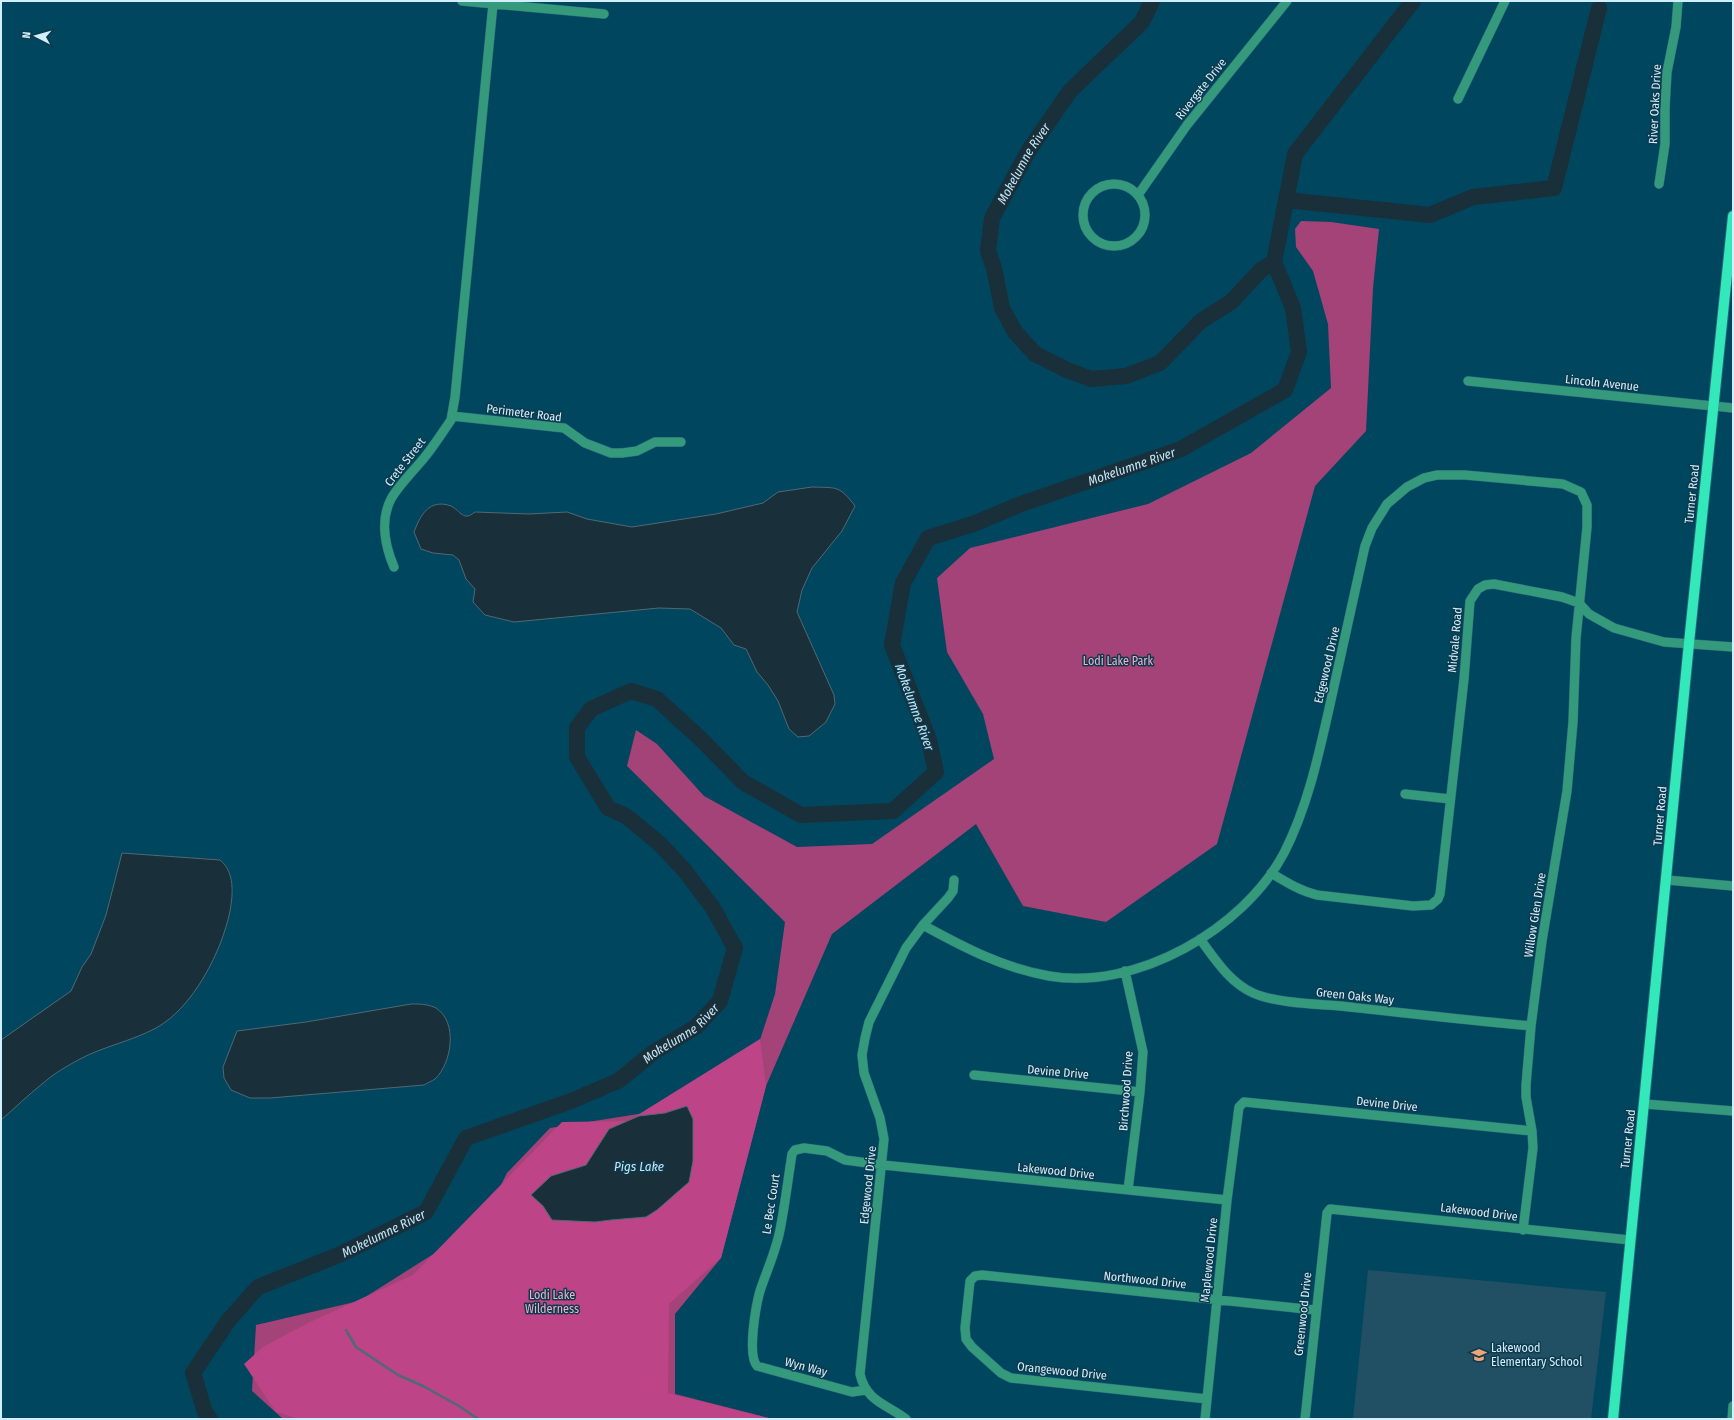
<svg xmlns="http://www.w3.org/2000/svg" width="1734" height="1420" viewBox="0 0 1734 1420" font-family="'Fira Sans Condensed',sans-serif">
<rect width="100%" height="100%" fill="#00465f"/>
<path fill="#215065" d="M1368,1270L1606,1292L1591,1419H1353Z"/>
<path fill="#a44377" d="M1301,221L1331,222L1379,229L1373,288L1366,431L1315,486L1217,844L1106,922L1023,906L976,824L832,934L766,1086L721,1258L675,1314V1394L773,1419H283L252,1391L256,1325L359,1301L481,1224L507,1173L550,1128L695,1105L755,1055L775,994L785,922L627,766L636,730L657,744L704,796L797,847L872,844L994,759L983,714L947,652L937,578L970,548L1148,504L1251,453L1331,388L1328,324L1313,271L1296,247L1295,229Z"/>
<path fill="#bd4587" d="M760,1039L766,1086L721,1258L669,1304L668,1393L772,1419H300L276,1412L244,1364L263,1347L310,1322L413,1275L562,1122L628,1121Z"/>
<path fill="#192f3a" stroke="#506975" d="M812,487C837,488 839,485 855,506L842,531L812,568L802,590L797,612L834,695L835,704L826,722L809,736L798,737L789,729L778,701L768,685L757,672L746,649L734,645L721,628L690,609L659,608L514,622L485,615L473,602L475,589L466,579L459,560L453,555L433,553L421,549L414,532C420,516 429,498 451,506C461,511 463,522 475,512L529,514L567,512L587,519L632,527L716,514L763,503L778,492Z
M122,853L220,860C235,872 233,894 230,911C222,951 193,1008 156,1028C132,1041 102,1047 80,1059C67,1066 53,1074 42,1084C28,1095 15,1108 1,1120V1040L71,991L82,967L91,954L106,915Z
M411,1004C420,1004 428,1004 436,1008C458,1022 452,1063 435,1079C432,1081 427,1083 424,1085L270,1098H250L231,1090L224,1078L223,1067L237,1031L306,1022Z
M687,1106L693,1119V1161L689,1182L657,1210L646,1217L611,1220L595,1222L552,1220L543,1206L531,1195L551,1176L586,1165L609,1129L639,1116L665,1113Z"/>
<g fill="none" stroke-linecap="round" stroke-linejoin="round">
<path stroke="#506975" stroke-width="2.5" d="M346,1330L356,1347L398,1375L423,1386L459,1406L478,1419"/>
<g stroke="#192f3a" stroke-width="16">
<path d="M1286,200L1430,215L1473,197L1554,188L1599,8"/>
<path d="M1274,262L1295,154L1413,1"/>
<path id="s1" d="M210,1419L205,1412L193,1373L228,1321L258,1287L339,1255L426,1212L466,1138L571,1101L618,1081L654,1052L696,1027L720,1001L735,948L713,908L685,871L660,844L626,816L608,808L577,757V728L591,709L631,691L657,699L702,740L743,782L801,815L893,811L936,772L929,740L892,645L903,583L928,538L973,524L1021,504L1181,449L1285,390L1299,352L1293,308L1274,262L1261,270L1231,302L1201,321L1160,363L1126,376L1091,379L1067,370L1035,354L1015,332L1002,308L994,268L988,251L992,218L1029,150L1070,91L1142,22L1152,1"/>
</g>
<g stroke="#26647c" stroke-width="10">
<path id="minor" d="M462,1L604,14
M1458,99L1505,1
M1083 215a31 31 0 1 1 62 0a31 31 0 1 1-62 0Z
M1659,184L1665,144V108L1667,72L1676,27L1678,1
M1138,195L1187,125L1287,1
M1468,381L1733,408
M452,416L564,428L585,443L611,453H622L637,451L655,442H681
M394,567C385,546 380,520 391,499C398,486 415,469 424,458C434,446 442,433 451,420L455,397L493,4
M1405,794L1450,799
M1271,873C1286,882 1300,891 1317,895L1413,906L1431,905L1438,899L1440,894L1464,679L1470,601L1478,589L1485,585L1494,584L1562,597L1579,603L1589,614L1614,628L1664,642L1733,647
M1667,880L1733,886
M923,925C963,947 1003,968 1049,976C1136,991 1244,929 1284,853C1307,808 1318,758 1329,709C1341,655 1353,601 1365,546L1372,528L1387,504L1407,487L1424,478L1437,475H1465L1563,484L1581,492L1587,505V527L1576,638L1573,722L1567,791L1542,941L1531,1026L1526,1085V1097L1532,1131L1533,1148L1523,1230
M1200,939C1215,959 1229,982 1253,993C1275,1003 1316,1004 1340,1006C1404,1013 1467,1020 1531,1026
M1125,971L1143,1052L1140,1092L1128,1190
M974,1075L1140,1092
M1645,1104L1733,1111
M866,1390L852,1392L757,1366C747,1355 756,1305 760,1291C767,1270 776,1251 780,1230C785,1205 788,1179 792,1154L795,1150L804,1148L827,1151L845,1160L883,1165L1227,1200
M1207,1399L1011,1378L1001,1373L972,1347L966,1339L965,1328L970,1281L975,1276L982,1275L1315,1310
M906,1419C886,1404 866,1401 860,1374L884,1139L880,1118L864,1073L862,1055L865,1038L869,1022L906,948L923,925L948,898L953,891L954,880
M1205,1419L1227,1200L1239,1107L1244,1102L1532,1131
M1305,1419L1327,1213L1330,1209L1630,1240
M1732,1419L1733,1406"/>
</g>
<g stroke="#26647c" stroke-width="12">
<path id="major" d="M1613,1419L1689,643L1733,216"/>
</g>
<use href="#minor" stroke="#35997b" stroke-width="9"/>
<use href="#major" stroke="#33e9b9" stroke-width="10"/>
</g>
<defs>
<g id="school-bare" transform="scale(1.2)"><path d="M0-5L7-2L0 1L-7-2ZM-4 1L0 2.5L4 1V4Q0 6-4 4Z" fill="#efa378" stroke="#0e3a4c" stroke-width="2.5" paint-order="stroke"/></g>
</defs>
<g fill-rule="evenodd">
<use href="#school-bare" x="1479" y="1355"/>
</g>
<g text-anchor="middle" stroke-width="3" stroke-linejoin="round" paint-order="stroke">
<g font-size="12" fill="#d1effe" stroke="#0e3a4c">
<text transform="translate(1201 89) rotate(-52)" y="4">Rivergate Drive</text>
<text transform="translate(1655 104) rotate(-87)" y="4">River Oaks Drive</text>
<text transform="translate(1602 383) rotate(6)" y="4">Lincoln Avenue</text>
<text transform="translate(524 413) rotate(7)" y="4">Perimeter Road</text>
<text transform="translate(405 462) rotate(-52)" y="4">Crete Street</text>
<text transform="translate(1692 494) rotate(-84)" y="4">Turner Road</text>
<text transform="translate(1455 640) rotate(-85)" y="4">Midvale Road</text>
<text transform="translate(1327 665) rotate(-77)" y="4">Edgewood Drive</text>
<text transform="translate(1660 816) rotate(-85)" y="4">Turner Road</text>
<text transform="translate(1535 915) rotate(-81)" y="4">Willow Glen Drive</text>
<text transform="translate(1355 996) rotate(6)" y="4">Green Oaks Way</text>
<text transform="translate(1058 1072) rotate(5)" y="4">Devine Drive</text>
<text transform="translate(1126 1091) rotate(-86)" y="4">Birchwood Drive</text>
<text transform="translate(1387 1104) rotate(6)" y="4">Devine Drive</text>
<text transform="translate(1628 1139) rotate(-84)" y="4">Turner Road</text>
<text transform="translate(1056 1171) rotate(6)" y="4">Lakewood Drive</text>
<text transform="translate(868 1185) rotate(-84)" y="4">Edgewood Drive</text>
<text transform="translate(771 1204) rotate(-81)" y="4">Le Bec Court</text>
<text transform="translate(1479 1212) rotate(7)" y="4">Lakewood Drive</text>
<text transform="translate(1209 1260) rotate(-84)" y="4">Maplewood Drive</text>
<text transform="translate(1145 1280) rotate(6)" y="4">Northwood Drive</text>
<text transform="translate(1303 1314) rotate(-84)" y="4">Greenwood Drive</text>
<text transform="translate(806 1367) rotate(15)" y="4">Wyn Way</text>
<text transform="translate(1062 1371) rotate(6)" y="4">Orangewood Drive</text>
</g>
<g font-size="12" fill="#eeb0cd" stroke="#0e3a4c">
<text x="1118" y="665">Lodi Lake Park</text>
<text x="552" y="1299">Lodi Lake<tspan x="552" dy="14">Wilderness</tspan></text>
</g>
<g font-size="12" fill="#d1effe" stroke="#0e3a4c" text-anchor="start">
<text x="1491" y="1352">Lakewood<tspan x="1491" dy="14">Elementary School</tspan></text>
</g>
<g font-size="13" font-style="italic" fill="#c5e5f5" stroke="#0e3a4c">
<text dy="5" stroke="none"><textPath href="#s1" startOffset="2756">Mokelumne River</textPath></text>
<text dy="5" stroke="none"><textPath href="#s1" startOffset="1951">Mokelumne River</textPath></text>
<text transform="translate(915 707) rotate(70)" y="5">Mokelumne River</text>
<text dy="5" stroke="none"><textPath href="#s1" startOffset="667">Mokelumne River</textPath></text>
<text x="639" y="1171">Pigs Lake</text>
<text dy="5" stroke="none"><textPath href="#s1" startOffset="294">Mokelumne River</textPath></text>
</g>
</g>
<rect width="1734" height="1420" fill="none" stroke="#d1effe" stroke-width="4"/>
<g transform="translate(36 36) rotate(276)" stroke="#0e3a4c" stroke-width="3" paint-order="stroke">
<path d="M0-3L7 15L0 10L-7 15Z" fill="#d1effe"/>
<text y="-6" font-size="11" font-weight="bold" text-anchor="middle" fill="#d1effe">N</text>
</g>
</svg>
